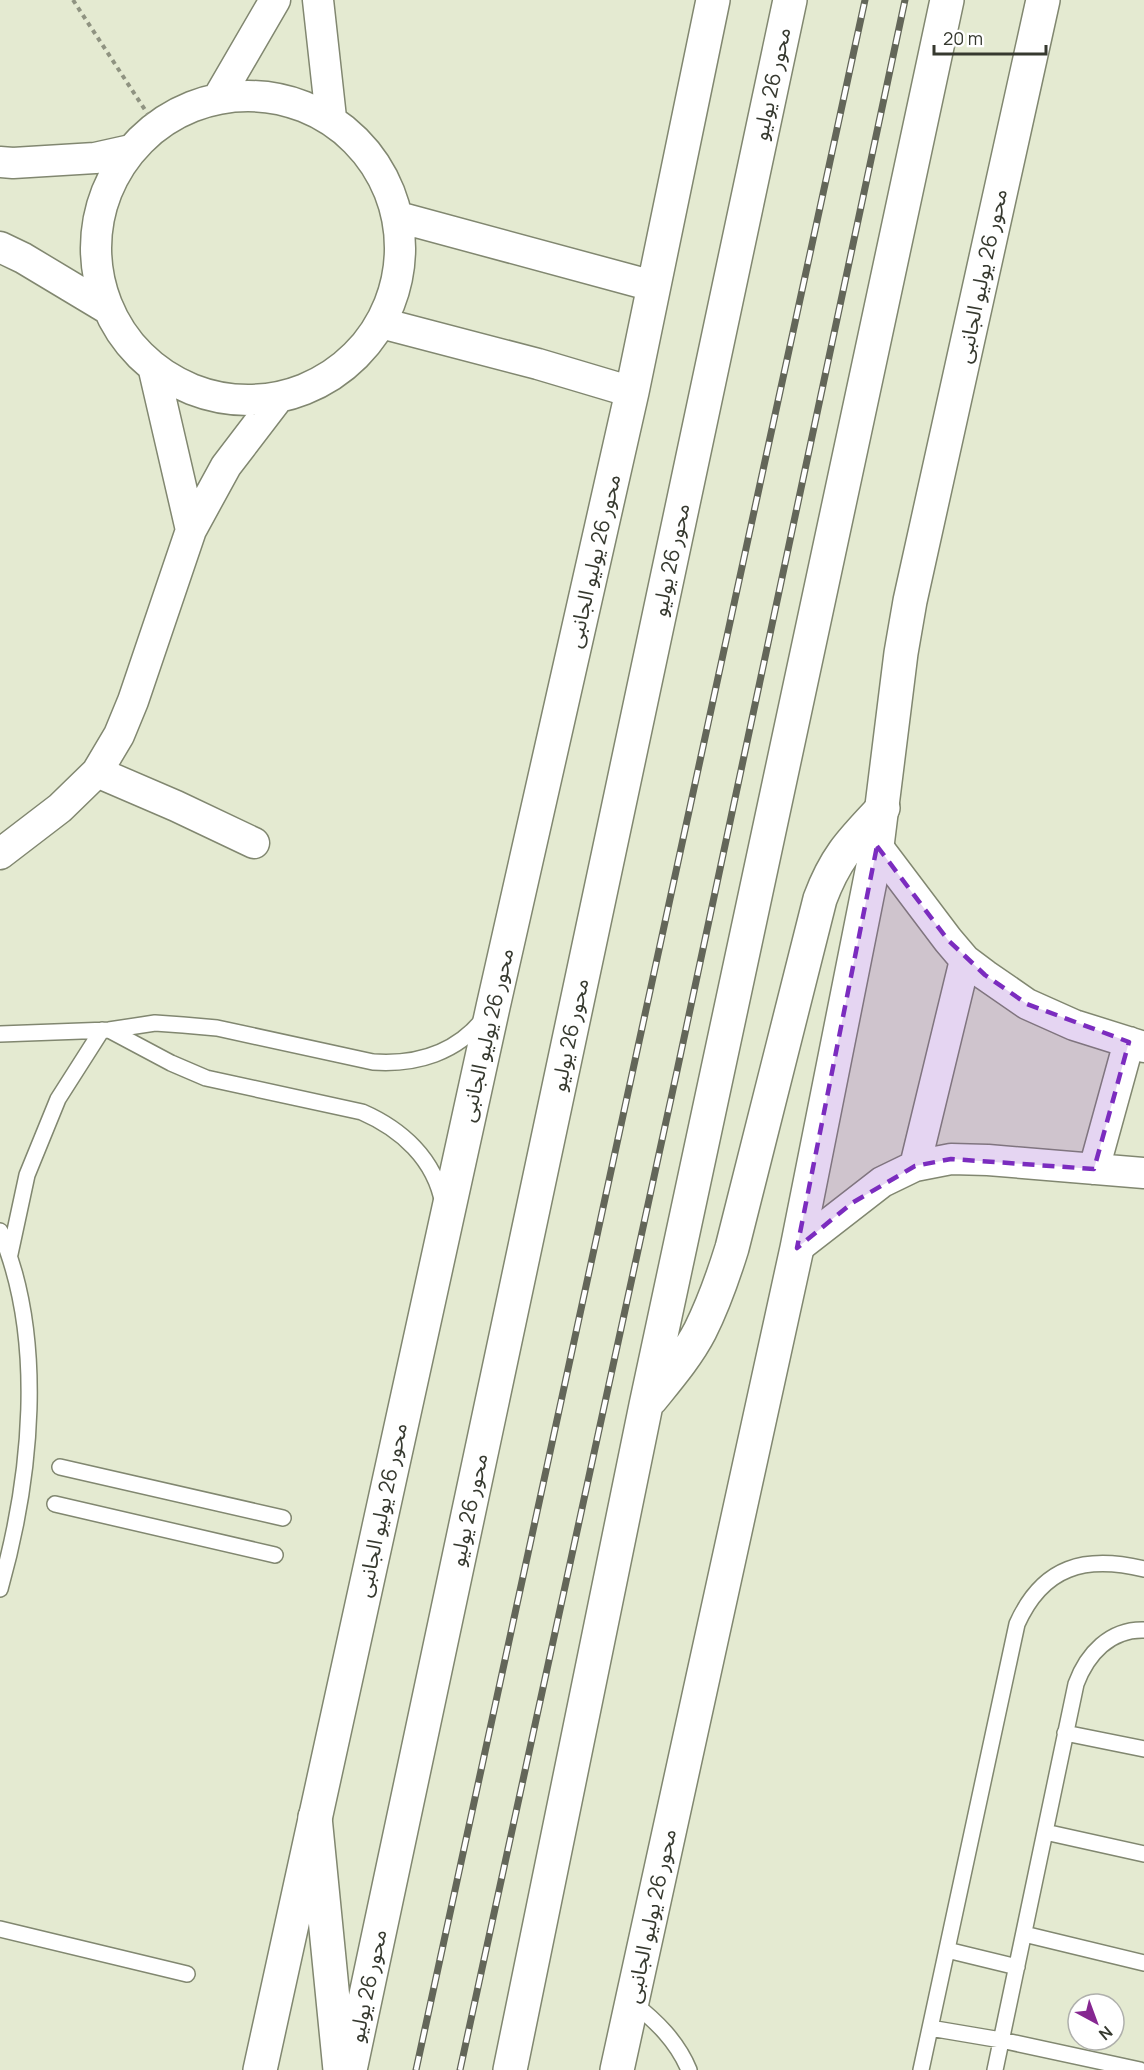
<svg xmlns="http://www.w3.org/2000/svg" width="1144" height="2070" viewBox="0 0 1144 2070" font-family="Manrope,'Noto Sans Arabic',sans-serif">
<rect width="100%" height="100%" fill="#e4ead1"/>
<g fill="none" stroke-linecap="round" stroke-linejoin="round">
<g stroke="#818770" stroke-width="18">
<path id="service" d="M109,1030L171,1063L206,1078L362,1112C401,1129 435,1159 443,1204
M0,1034L109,1030L155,1023L183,1025L217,1028L373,1062C416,1065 457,1053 485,1017
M0,1231C46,1340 31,1479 0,1589
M10,1254L27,1175L58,1099L102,1030
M60,1467L283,1518
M55,1504L275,1555
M1065,1733L1144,1749
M1045,1832L1144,1854
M0,1929L187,1974
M1024,1934L1144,1963
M947,1950L1017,1967
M632,2002C656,2021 677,2041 689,2070
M930,2028L1001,2040L1140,2070
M921,2070L1017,1624C1043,1566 1085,1555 1144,1569
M995,2070L1076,1684C1087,1654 1110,1629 1144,1630"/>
</g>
<g stroke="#818770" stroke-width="33">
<path id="minor" d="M318,0L331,118
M96 248a152 152 0 1 1 304 0a152 152 0 1 1-304 0Z
M218,98L275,0
M0,162L13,163L95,158L131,150
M398,217L653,286
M0,247L23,258L108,309
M381,323L538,364L632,392
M154,370L191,530
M97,772L176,806L254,843
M877,846L948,940L965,960L985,975L1027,1004L1074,1025L1144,1047
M0,854L60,808L97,772L119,735L133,701L191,530L226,466L278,398
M915,1166L965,960
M1094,1169L1129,1042
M797,1248L882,1182L915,1166L951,1159L988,1160L1144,1173"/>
</g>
<g stroke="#818770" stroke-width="36">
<path id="secondary" d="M260,2070L493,1007L632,392L713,0
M617,2070L797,1248L877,846L901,653L910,601L1043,0"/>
</g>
<g stroke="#818770" stroke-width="36">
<path id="trunk" d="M651,1399C668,1378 687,1356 700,1331C713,1305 723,1277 732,1248L820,899C836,856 852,841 883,808
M315,1817L340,2070
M350,2070L790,0
M510,2070L646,1405L947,0"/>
</g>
<path stroke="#8f9381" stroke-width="4" stroke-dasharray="4.5 4.5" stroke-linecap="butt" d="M73,0L153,122"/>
<use href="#service" stroke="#fff" stroke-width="15"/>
<use href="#minor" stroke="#fff" stroke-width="30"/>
<use href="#secondary" stroke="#fff" stroke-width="33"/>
<use href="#trunk" stroke="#fff" stroke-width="33"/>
<g stroke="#636659" stroke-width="7">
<path id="rail" d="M416,2070L865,0
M460,2070L677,1071L905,0"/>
</g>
<use href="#rail" stroke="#fff" stroke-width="4.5" stroke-dasharray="14" stroke-linecap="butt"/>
</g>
<path fill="#7b2cbf" fill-opacity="0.2" stroke="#7b2cbf" stroke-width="4.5" stroke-dasharray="12 8" stroke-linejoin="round" d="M877,846L948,940L985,975L1027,1004L1129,1042L1094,1169L951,1159L915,1166L852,1203L797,1248Z"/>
<g text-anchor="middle" stroke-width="4.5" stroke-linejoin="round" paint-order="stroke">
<g font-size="21" fill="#36392f" stroke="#fff">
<text transform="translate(772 84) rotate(-78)" y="7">محور 26 يوليو</text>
<text transform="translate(982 276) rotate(-78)" y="7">محور 26 يوليو الجانبى</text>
<text transform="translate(671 560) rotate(-78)" y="7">محور 26 يوليو</text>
<text transform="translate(594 561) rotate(-77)" y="7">محور 26 يوليو الجانبى</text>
<text transform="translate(487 1035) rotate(-77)" y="7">محور 26 يوليو الجانبى</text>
<text transform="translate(570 1035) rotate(-78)" y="7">محور 26 يوليو</text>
<text transform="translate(382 1510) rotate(-78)" y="7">محور 26 يوليو الجانبى</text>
<text transform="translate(469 1510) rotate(-78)" y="7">محور 26 يوليو</text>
<text transform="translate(651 1916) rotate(-78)" y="7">محور 26 يوليو الجانبى</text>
<text transform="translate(368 1986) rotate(-78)" y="7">محور 26 يوليو</text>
</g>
</g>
<g transform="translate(1096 2022) rotate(139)"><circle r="28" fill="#ffffff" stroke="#afb0ac" stroke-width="1.5"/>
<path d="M0-4.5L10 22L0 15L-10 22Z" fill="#862791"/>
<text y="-9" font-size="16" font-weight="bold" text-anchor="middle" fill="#36392f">N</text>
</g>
<path d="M934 45v9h112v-9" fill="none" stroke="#36392f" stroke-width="3"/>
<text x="943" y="45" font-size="18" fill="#36392f" stroke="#ffffff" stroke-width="4.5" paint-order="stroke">20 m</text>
</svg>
